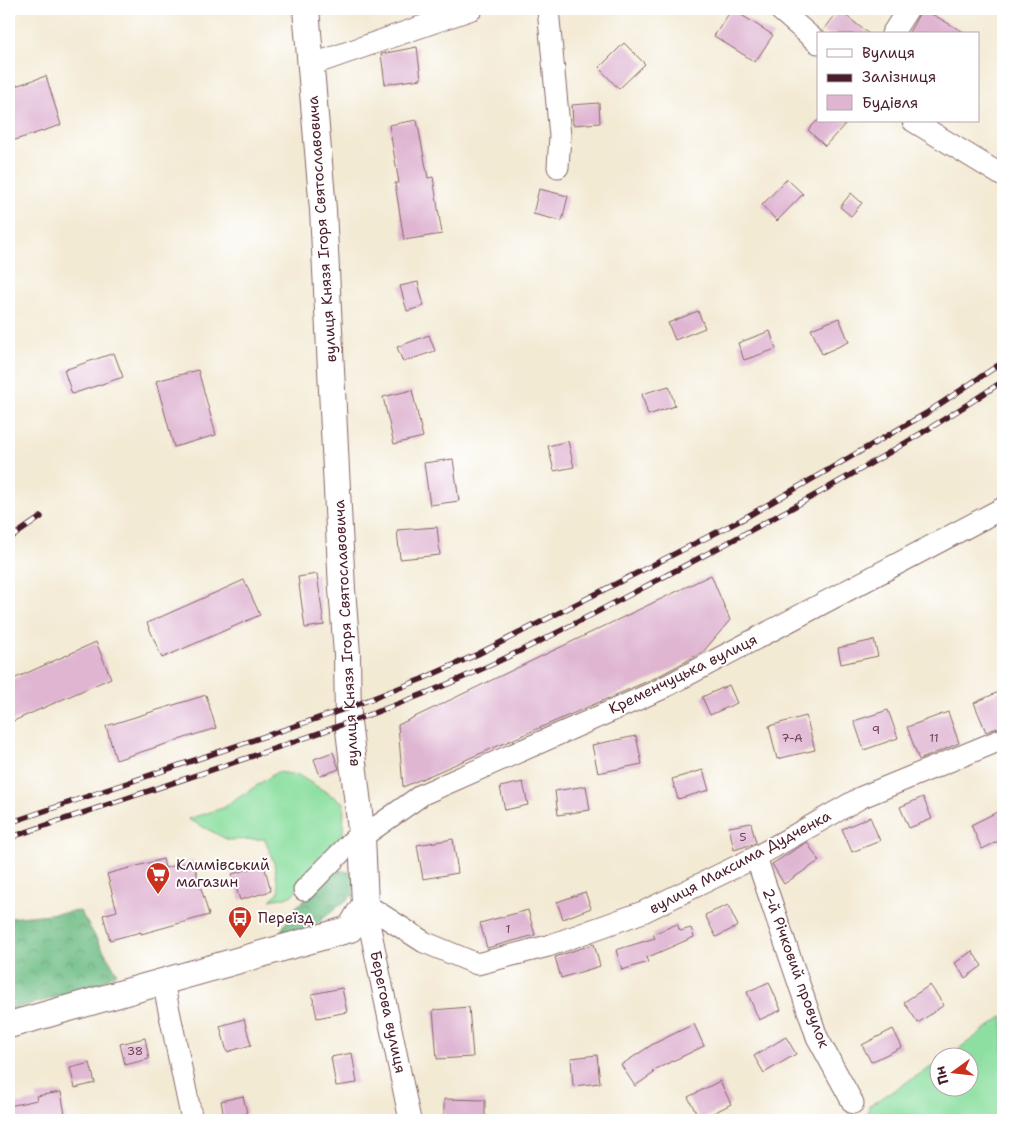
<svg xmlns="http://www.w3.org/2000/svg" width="1012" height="1129" viewBox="0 0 1012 1129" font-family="'Shantell Sans',sans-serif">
<defs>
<pattern id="forest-crowns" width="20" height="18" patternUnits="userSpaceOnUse" patternTransform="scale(1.25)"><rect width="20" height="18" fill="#71be86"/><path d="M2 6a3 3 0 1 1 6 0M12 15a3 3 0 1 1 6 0" fill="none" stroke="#5f9a6e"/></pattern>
</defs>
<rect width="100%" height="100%" fill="#fff"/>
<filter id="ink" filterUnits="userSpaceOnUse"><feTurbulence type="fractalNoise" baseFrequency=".02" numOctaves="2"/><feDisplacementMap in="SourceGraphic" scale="10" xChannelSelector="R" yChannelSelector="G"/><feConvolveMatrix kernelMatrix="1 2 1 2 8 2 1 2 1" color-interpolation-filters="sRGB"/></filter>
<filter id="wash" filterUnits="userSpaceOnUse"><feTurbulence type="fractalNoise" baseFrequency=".0096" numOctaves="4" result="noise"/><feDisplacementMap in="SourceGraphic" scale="20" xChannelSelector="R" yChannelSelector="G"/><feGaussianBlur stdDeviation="1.12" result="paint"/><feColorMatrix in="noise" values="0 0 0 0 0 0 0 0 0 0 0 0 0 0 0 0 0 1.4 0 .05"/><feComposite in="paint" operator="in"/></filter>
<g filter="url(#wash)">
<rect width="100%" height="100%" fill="#f3ead4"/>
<path fill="#8cdfa0" stroke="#6b7f66" d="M277,772L298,775L344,803L343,837L291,896L270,900L279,892L274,863L265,839L228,840L188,819L223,808Z
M1003,1016V1120H867L869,1106L939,1062L940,1086H970V1056H949Z"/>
<path fill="url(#forest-crowns)" stroke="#5e6e58" d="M339,870L357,874L353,895L315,925L275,941L295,908Z
M80,911L117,973L92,988L9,1010V918Z"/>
<g id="blocks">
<path fill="#dfb5d2" d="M732,9L773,35L755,62L714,36Z
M922,9H923L967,34H908Z
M839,10L869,34H826L823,31Z
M624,43L645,64L619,89L599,68Z
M417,47L421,79L385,84L381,54Z
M46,76L61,125L9,142V88Z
M599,103L600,123L573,125L572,105Z
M417,120L428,178L433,177L442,234L404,240L395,183H399L389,125Z
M817,121H848L825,146L808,130Z
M787,179L803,194L777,221L762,205Z
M539,189L568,196L562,221L533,214Z
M851,193L862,203L851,216L840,207Z
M418,282L424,306L407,311L400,286Z
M698,311L705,328L675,340L668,323Z
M839,318L849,342L822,354L811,329Z
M770,331L776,349L744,360L738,343Z
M429,335L435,351L403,362L397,347Z
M114,353L123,377L72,394L64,370Z
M198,370L216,435L174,447L156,381Z
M669,386L675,406L648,415L642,394Z
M412,390L423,437L394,444L383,397Z
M568,441L574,467L554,471L548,446Z
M453,459L459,501L430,505L424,463Z
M437,527L440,555L400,559L397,530Z
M317,574L324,625L305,628L298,577Z
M711,575L730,620L703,652L655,678L403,787L398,725Z
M244,580L260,615L162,658L147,623Z
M874,640L878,656L841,664L838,648Z
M96,642L111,678L9,723V681Z
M729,685L737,703L710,715L702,697Z
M1003,690V726L986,732L974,703Z
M206,695L216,728L116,760L106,726Z
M888,710L898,738L864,750L854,721Z
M948,712L959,743L919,760L907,727Z
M806,716L815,750L777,759L769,726Z
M636,736L642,764L598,773L592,745Z
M333,752L339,769L320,776L314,759Z
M703,770L709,790L678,799L672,779Z
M523,782L528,805L505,810L500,787Z
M586,786L590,810L558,815L555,791Z
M923,797L932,819L909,828L900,807Z
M1003,809V839L982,849L971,825Z
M870,817L880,841L852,852L842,829Z
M751,823L756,843L734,850L729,827Z
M453,839L458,873L423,879L417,845Z
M807,842L819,861L784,884L772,864Z
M163,859L165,868L193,861L209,915L141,934V932L110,940L103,915L117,911L107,874Z
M264,865L271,891L240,900L232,874Z
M585,892L591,908L563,919L557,902Z
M728,905L738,926L716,937L705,915Z
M528,910L535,935L487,948L480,923Z
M677,924L680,931L691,928L694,937L646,958L648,962L622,970L616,950L655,938L653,934Z
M594,944L600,966L561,978L555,957Z
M972,951L982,966L965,978L955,963Z
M769,982L781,1010L759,1020L747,992Z
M930,985L944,1005L918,1023L904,1002Z
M342,988L347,1012L317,1018L312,994Z
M469,1007L473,1057L437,1059L433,1010Z
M244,1019L251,1045L227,1052L220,1026Z
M694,1024L704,1046L652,1071L654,1073L635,1086L621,1065L653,1044Z
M893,1029L902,1047L871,1062L862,1045Z
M786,1037L796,1054L764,1073L754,1056Z
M145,1038L149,1059L125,1065L120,1044Z
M352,1053L357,1083L336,1086L331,1057Z
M597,1055L600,1083L573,1086L571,1058Z
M90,1063L95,1083L75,1088L70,1068Z
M720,1081L731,1104L700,1120L688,1097Z
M61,1092L66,1120H9V1106L37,1100L36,1096Z
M243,1096L247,1113L224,1118L221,1101Z
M444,1099L485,1100V1120H444Z"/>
</g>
</g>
<g filter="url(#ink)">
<use href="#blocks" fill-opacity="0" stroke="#856666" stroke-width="1"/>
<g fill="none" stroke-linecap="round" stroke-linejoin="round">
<g stroke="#856666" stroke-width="23">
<path id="minor" d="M548,9L560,136L558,167
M779,9L818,43
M892,34L908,9
M311,65L472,9
M913,121L1003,176
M362,837L423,794L659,690L1003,508
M756,857L817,1037L853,1103
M304,890L362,831
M365,904L424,942L477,964L548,946L643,912L756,857L862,797L1003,739
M365,904L410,1120
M163,982L192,1120"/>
</g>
<g stroke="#856666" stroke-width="28">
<path id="tertiary" d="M9,1025L350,929L365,904L362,837L348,722L347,654L342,589L323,210L306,9"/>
</g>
<use href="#minor" stroke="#fff" stroke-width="21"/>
<use href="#tertiary" stroke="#fff" stroke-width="26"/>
<g stroke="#4a1f2b" stroke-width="5.5">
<path id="rail" d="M9,539L41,517
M9,823L348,708L422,679L478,654L741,520L925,414L1003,362
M9,838C148,790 289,747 426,693C516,657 602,609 688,564C795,507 902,449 1003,381"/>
</g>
<use href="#rail" stroke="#fff" stroke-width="4" stroke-dasharray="11" stroke-linecap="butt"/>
</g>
</g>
<defs>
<g id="supermarket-pin" transform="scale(1.25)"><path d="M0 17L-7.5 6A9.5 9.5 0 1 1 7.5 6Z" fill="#c8321e" stroke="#fff"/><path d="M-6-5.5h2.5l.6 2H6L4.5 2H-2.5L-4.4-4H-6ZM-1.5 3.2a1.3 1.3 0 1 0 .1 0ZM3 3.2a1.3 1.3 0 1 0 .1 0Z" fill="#fff"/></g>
<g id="bus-pin" transform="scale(1.25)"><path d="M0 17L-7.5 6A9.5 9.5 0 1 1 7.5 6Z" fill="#c8321e" stroke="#fff"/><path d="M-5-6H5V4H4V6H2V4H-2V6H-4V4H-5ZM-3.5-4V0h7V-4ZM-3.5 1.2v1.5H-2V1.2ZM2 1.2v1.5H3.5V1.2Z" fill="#fff"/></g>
</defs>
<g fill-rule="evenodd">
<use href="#supermarket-pin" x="158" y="874"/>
<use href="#bus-pin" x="240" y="918"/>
</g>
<g text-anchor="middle" stroke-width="4" stroke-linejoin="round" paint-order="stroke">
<g font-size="12" fill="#6f4455">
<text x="876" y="734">9</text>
<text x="792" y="742">7-А</text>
<text x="934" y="742">11</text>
<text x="743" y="841">5</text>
<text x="508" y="933">1</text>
<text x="135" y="1055">38</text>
</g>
<g font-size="15" fill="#4a1f2b" stroke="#fff">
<text transform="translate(322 229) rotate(-94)" y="5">вулиця Князя Ігоря Святославовича</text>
<text transform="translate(346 633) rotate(-93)" y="5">вулиця Князя Ігоря Святославовича</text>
<text transform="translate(683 674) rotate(-26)" y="5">Кременчуцька вулиця</text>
<text transform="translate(740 862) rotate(-28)" y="5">вулиця Максима Дудченка</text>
<text transform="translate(796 968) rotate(70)" y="5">2-й Річковий провулок</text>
<text transform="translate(388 1012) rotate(78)" y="5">Берегова вулиця</text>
</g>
<g font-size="15" fill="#4a1f2b" stroke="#fff" text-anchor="start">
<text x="176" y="870">Климівський<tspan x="176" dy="17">магазин</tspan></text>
<text x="258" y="923">Переїзд</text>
</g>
</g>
<rect width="1012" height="1129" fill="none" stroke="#fff" stroke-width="30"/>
<rect x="817" y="32" width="162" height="90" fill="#ffffff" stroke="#b7a5aa"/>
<rect x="827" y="49" width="25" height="8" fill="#ffffff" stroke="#b7a5aa"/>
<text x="862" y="58" font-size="15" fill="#4a1f2b">Вулиця</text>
<rect x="827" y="74" width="25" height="8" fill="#4a1f2b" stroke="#b7a5aa"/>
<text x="862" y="82" font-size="15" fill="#4a1f2b">Залізниця</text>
<rect x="827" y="95" width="25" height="15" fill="#dfb5d2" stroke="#b7a5aa"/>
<text x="862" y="108" font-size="15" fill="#4a1f2b">Будівля</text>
<g transform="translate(954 1072) rotate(255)"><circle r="24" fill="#ffffff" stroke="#b7a5aa"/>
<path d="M0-4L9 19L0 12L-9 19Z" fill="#c8321e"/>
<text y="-8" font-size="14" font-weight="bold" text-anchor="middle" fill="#4a1f2b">Пн</text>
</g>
</svg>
